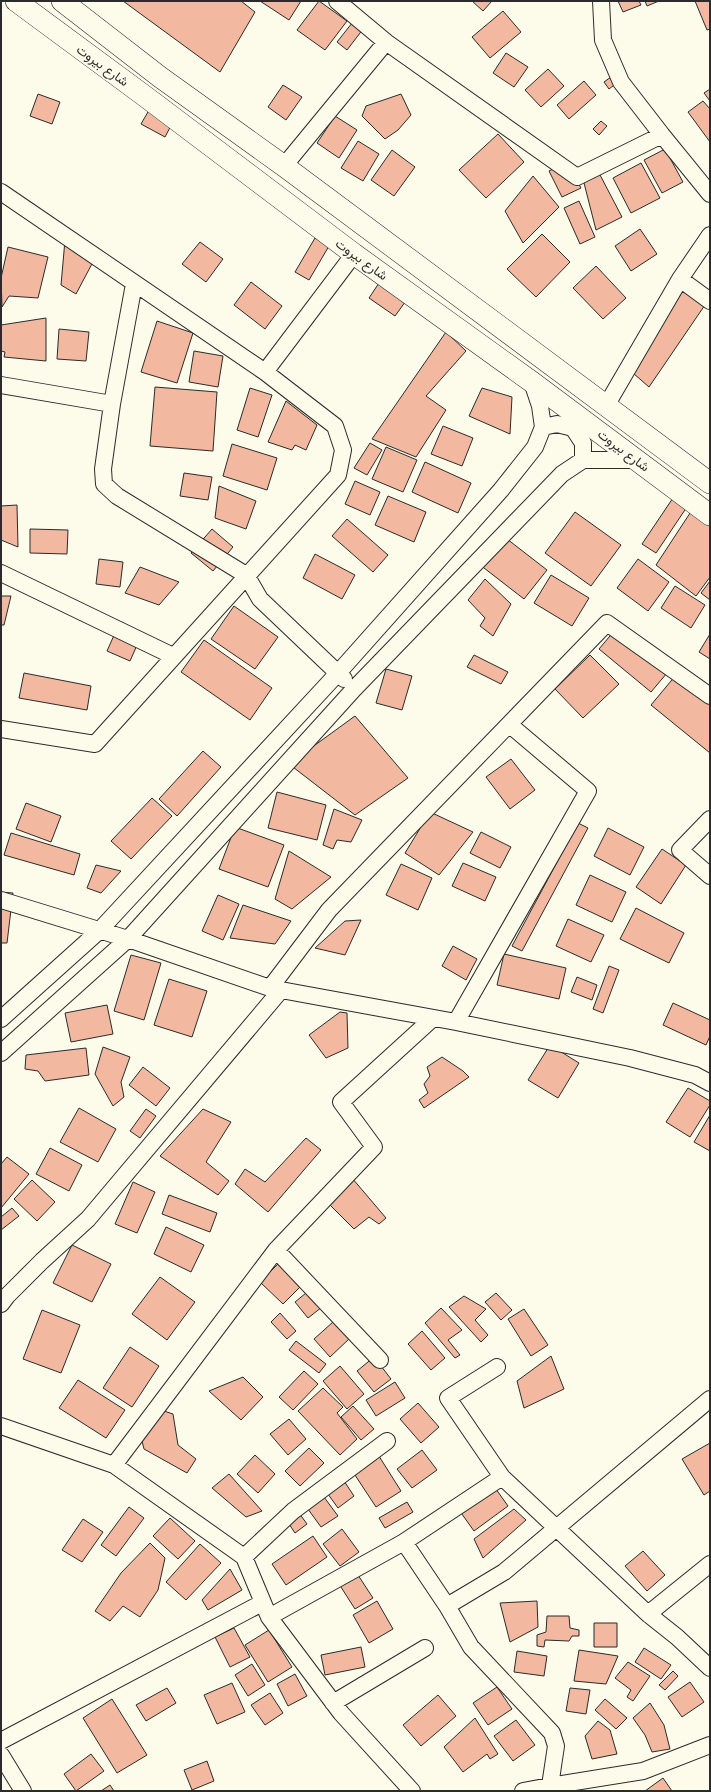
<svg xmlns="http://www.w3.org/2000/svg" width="711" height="1792" viewBox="0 0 711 1792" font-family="Helvetica,Vazirmatn,sans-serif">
<rect width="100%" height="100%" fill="#fdfbea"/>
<path fill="#f2b8a0" stroke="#2b2b2b" d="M123,1H241L255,12L220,72Z
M260,1H301L289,20Z
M319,1L347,21L325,50L297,30Z
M472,1H492L483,11Z
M618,1H639L641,5L623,12Z
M645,1H659L647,6Z
M695,1H710V29L707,30Z
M503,11L521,32L490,58L472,37Z
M360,13L370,20L347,50L337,42Z
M506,53L528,67L514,87L493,73Z
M548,69L564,86L541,107L525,90Z
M618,72L623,78L609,89L604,82Z
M584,81L596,95L569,119L557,105Z
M283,85L302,97L286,120L268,107Z
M710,89V101L704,93Z
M38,94L60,102L52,124L30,116Z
M401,94L411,115L398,130L385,139L362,116L366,106Z
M703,101L710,109V142L688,112Z
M152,105L175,118L165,137L141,124Z
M335,116L357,130L339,158L317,143Z
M601,121L607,126L599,135L593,129Z
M498,134L524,162L486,198L459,170Z
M358,141L379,154L363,181L341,168Z
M665,149L683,182L662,193L644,160Z
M392,150L415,167L394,196L371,180Z
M567,162L581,188L562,197L549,171Z
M641,163L660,198L631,213L613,178Z
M599,173L622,217L596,230L583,179Z
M533,176L559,207L523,243L505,211Z
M579,201L595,237L580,244L564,208Z
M640,229L657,254L631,271L615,246Z
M542,234L570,262L536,297L507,269Z
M315,238L329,246L309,280L295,272Z
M65,240L94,260L76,294L61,285Z
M200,242L223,259L206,282L182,264Z
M8,247L48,257L38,298L9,296L2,307L1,278Z
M596,266L626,298L603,319L573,288Z
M381,280L408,298L395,316L369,298Z
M251,282L282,306L265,329L234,305Z
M688,282L709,299L649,387L633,373Z
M46,318V361L4,357L5,352L1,351V325Z
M157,321L193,333L177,383L141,372Z
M59,329L89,332L86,361L57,359Z
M446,332L466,351L426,396L446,410L416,457L372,439Z
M194,351L223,356L218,387L189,382Z
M155,387L217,392L213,451L150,446Z
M250,388L272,395L258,437L237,430Z
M482,388L512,397L510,434L469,416Z
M286,401L317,425L306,450L295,445L292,450L268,442Z
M443,426L473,438L462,466L431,454Z
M370,443L382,450L367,475L354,468Z
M232,444L277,458L267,490L223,476Z
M386,447L417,460L403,492L372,479Z
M425,462L471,483L458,513L412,492Z
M184,473L212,477L208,500L180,496Z
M355,481L380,492L370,515L345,504Z
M219,486L256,501L246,529L215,518Z
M679,489L693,498L656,553L642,544Z
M388,496L426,512L414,542L375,525Z
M17,505L18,547L1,540V506Z
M694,507L710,519V577L696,596L656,565Z
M575,512L621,545L591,586L545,553Z
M347,519L388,555L373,572L332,536Z
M30,529L68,530L67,554L30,553Z
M212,529L233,547L213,571L191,553Z
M498,532L547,570L524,599L475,561Z
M315,554L355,575L342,599L303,578Z
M99,559L123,562L120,587L96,584Z
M638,559L669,582L648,611L617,588Z
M140,567L179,582L159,605L125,593Z
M551,575L589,598L572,626L534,603Z
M485,579L511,604L493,636L480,626L485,618L468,600Z
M710,581V600L701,593Z
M675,586L705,605L691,628L661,608Z
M1,596H11L4,625H1Z
M234,606L278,637L255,669L211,639Z
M119,624L142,634L130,661L107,651Z
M615,630L667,673L651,692L599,649Z
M710,634V659L699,652Z
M204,640L272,688L250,720L181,672Z
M474,655L508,672L501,684L467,667Z
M590,655L619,684L583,718L555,689Z
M386,669L412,676L402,710L376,703Z
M681,669L710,693V753L651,705Z
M24,673L91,686L87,710L19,698Z
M355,716L408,778L355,815L289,764Z
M203,751L221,767L177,816L159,799Z
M511,759L535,790L510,809L486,777Z
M277,792L326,805L317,840L268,828Z
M152,798L172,816L131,859L111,841Z
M26,803L61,816L51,842L16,829Z
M334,809L362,820L351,842L337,840L333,849L323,845Z
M430,812L473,832L439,875L405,853Z
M578,823L588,828L522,951L512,946Z
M235,827L284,845L268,887L219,869Z
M608,828L644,847L630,875L594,856Z
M481,832L511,847L500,868L470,853Z
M11,833L80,854L74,875L4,855Z
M662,849L686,865L661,904L636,887Z
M289,851L331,877L292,909L275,899Z
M463,863L496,877L485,901L452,886Z
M401,864L432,878L418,910L386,895Z
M96,865L121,871L101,893L87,888Z
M590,875L626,892L612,922L576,905Z
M1,892L13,893L7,943H1Z
M218,895L239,904L223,940L202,931Z
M243,905L291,921L275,944L230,938Z
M636,908L684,933L669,963L620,939Z
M568,919L604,935L591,962L556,946Z
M361,920L345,955L315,948L345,921Z
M453,946L477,959L466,980L442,966Z
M504,954L566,968L559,999L497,985Z
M131,955L161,963L144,1020L114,1011Z
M609,966L619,970L603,1013L593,1009Z
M577,977L597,985L592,1000L571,992Z
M169,979L207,991L192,1037L154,1025Z
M673,1003L710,1020V1036L706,1045L663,1025Z
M107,1005L113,1034L71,1042L65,1013Z
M340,1012L347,1013L348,1048L326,1058L309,1035Z
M550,1045L579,1063L558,1098L528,1080Z
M103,1047L130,1057L121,1082L124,1097L113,1106L95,1074Z
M86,1048L89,1075L45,1081L38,1071L25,1069L26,1055Z
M442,1057L463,1071L469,1077L424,1108L419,1100L428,1093L424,1084L430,1076L427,1067Z
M143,1067L170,1088L156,1106L129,1085Z
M688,1088L710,1101V1105L690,1137L666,1122Z
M79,1108L116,1129L98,1162L60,1142Z
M146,1109L156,1116L140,1138L130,1131Z
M203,1109L231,1122L206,1162L229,1181L218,1195L160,1156Z
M710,1115V1151L694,1142Z
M306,1138L321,1150L268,1212L235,1184L245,1169L265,1182Z
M50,1148L82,1165L69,1191L36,1174Z
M7,1157L29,1174L1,1208V1164Z
M352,1178L386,1218L379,1224L369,1217L354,1229L330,1205Z
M32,1180L55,1202L37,1221L14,1199Z
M133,1182L155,1192L137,1233L115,1224Z
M169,1195L217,1213L210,1232L162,1214Z
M12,1208L19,1216L1,1230V1217Z
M166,1227L204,1245L191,1272L154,1254Z
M72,1245L111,1264L92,1302L53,1283Z
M288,1254L310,1277L283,1304L260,1282Z
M160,1277L195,1302L167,1340L132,1314Z
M317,1284L331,1300L308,1318L295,1302Z
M496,1293L512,1310L501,1320L485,1302Z
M464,1296L486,1309L475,1320L488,1335L481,1342L449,1307Z
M441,1308L462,1330L448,1340L460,1355L455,1358L425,1323Z
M524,1309L548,1345L531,1356L508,1319Z
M42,1310L80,1325L61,1373L23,1359Z
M280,1313L296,1331L287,1339L271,1322Z
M333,1322L349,1339L330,1357L314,1339Z
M422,1331L445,1358L431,1370L408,1344Z
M296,1341L326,1364L319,1373L289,1350Z
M130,1347L159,1366L132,1407L103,1388Z
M551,1356L564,1389L524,1408L517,1381Z
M374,1357L391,1379L374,1392L357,1371Z
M340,1366L364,1394L347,1409L323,1381Z
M304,1371L318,1384L293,1410L279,1397Z
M243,1377L263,1397L241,1420L209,1391Z
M78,1380L125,1410L106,1438L59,1408Z
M395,1382L405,1398L376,1416L366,1400Z
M323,1388L343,1407L337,1413L357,1439L340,1455L298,1411Z
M418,1403L439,1427L421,1443L400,1419Z
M353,1406L374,1429L361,1440L341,1417Z
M161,1410L173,1414L178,1445L196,1459L187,1473L144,1449L140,1433Z
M289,1419L306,1439L288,1455L270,1434Z
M710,1443V1491L704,1495L682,1459Z
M309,1448L324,1463L300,1486L285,1471Z
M422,1450L437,1470L412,1488L397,1469Z
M377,1453L401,1491L376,1507L351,1469Z
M255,1455L275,1474L258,1493L237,1474Z
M229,1474L262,1511L246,1517L212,1488Z
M342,1478L354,1496L338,1508L325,1490Z
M493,1485L508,1506L474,1531L459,1510Z
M321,1493L338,1516L321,1527L305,1505Z
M407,1502L413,1512L385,1528L379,1518Z
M129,1507L144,1518L116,1556L101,1545Z
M514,1509L526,1520L483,1558L474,1539Z
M299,1513L307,1524L295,1533L287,1521Z
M170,1518L195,1541L178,1559L153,1536Z
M83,1519L103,1532L82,1562L62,1550Z
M342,1529L359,1552L340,1566L323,1544Z
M313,1536L327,1557L286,1585L272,1564Z
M150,1543L165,1558L158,1590L140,1617L123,1606L110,1621L95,1611L121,1573Z
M200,1544L221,1563L186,1600L166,1582Z
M643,1551L665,1575L647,1591L625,1566Z
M230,1569L242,1590L208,1610L202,1600Z
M356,1572L373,1598L355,1609L339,1584Z
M377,1601L393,1629L369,1643L353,1615Z
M537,1601L538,1627L510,1642L500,1603Z
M547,1616H569L570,1628L579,1630V1636H572L569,1641L545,1640L544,1647L537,1646V1635L546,1632Z
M594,1623H617V1647H594Z
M234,1628L250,1657L230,1667L215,1637Z
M269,1630L292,1667L268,1682L245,1645Z
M361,1647L365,1667L325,1675L321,1655Z
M644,1648L671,1665L661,1679L635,1662Z
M579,1650L618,1656L606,1684L574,1681Z
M517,1651L547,1656L544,1676L514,1672Z
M628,1662L650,1676L633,1701L627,1697L631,1690L615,1678Z
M252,1664L265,1685L248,1696L235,1675Z
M673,1671L678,1676L665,1690L659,1685Z
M295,1674L307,1696L288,1706L277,1684Z
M690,1682L704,1702L682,1717L668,1697Z
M232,1683L245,1712L217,1724L204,1695Z
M497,1687L512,1709L488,1725L473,1703Z
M167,1688L176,1703L146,1721L136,1705Z
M570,1688L590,1690L586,1714L566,1711Z
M270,1693L283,1713L265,1725L251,1705Z
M438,1695L456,1716L421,1746L403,1725Z
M112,1699L147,1755L117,1773L83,1718Z
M605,1699L627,1718L616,1729L595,1710Z
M650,1703L664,1725L670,1749L652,1752L645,1735L633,1718Z
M475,1718L498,1754L490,1759L487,1754L463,1772L444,1747Z
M516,1720L535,1745L513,1761L494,1736Z
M598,1721L610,1730L617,1754L592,1759L585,1736Z
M91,1754L104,1771L76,1791L64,1774Z
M207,1761L214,1781L192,1790L184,1770Z
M663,1778L672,1791H645Z
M110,1785L114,1791H101Z"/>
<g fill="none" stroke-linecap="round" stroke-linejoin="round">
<g stroke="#2b2b2b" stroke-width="18">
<path id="minor" d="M337,1L386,42L577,177L662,135
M601,1L603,40L621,82L662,135L710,194
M284,166L386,42
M1,192L265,372L335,426L343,450L338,475L95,744L1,729
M680,279L710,301
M134,284L112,404L103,469L104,484L117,496L246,575L260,599L344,679
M265,372L354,254
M1,385L112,404
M606,406L680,279L710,235
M543,427L557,424L573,428L583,443V460
M1,573L173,656
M710,819L680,850L710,876
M1,900L128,939L270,988L456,1022L630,1058L695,1075L710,1083
M270,988L329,910L607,623L710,696
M1,1019L99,931L338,673L501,490L535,447L543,427L540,406L532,382
M456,1022L588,791L510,725
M1,1053L128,939L354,689L562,474L583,460H636
M276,1250L380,1360
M1,1304L7,1296L42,1261L88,1219L281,990
M497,1367L448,1398L502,1477L648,1614L677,1637L710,1668
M1,1426L114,1465L244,1557L269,1617L341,1713L412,1791
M114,1465L276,1250L374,1147L341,1102L433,1018
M404,1542L447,1606L471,1647L552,1733L556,1746L550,1786L523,1791
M244,1557L293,1511L387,1441
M447,1606L504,1572L710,1399
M648,1614L710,1564
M269,1617L404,1542L502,1477
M333,1703L425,1648
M1,1741L262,1603
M1,1755L23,1791
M550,1786L643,1771L710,1745"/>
</g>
<g stroke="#2b2b2b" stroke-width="22">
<path id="major" d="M16,1L146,97L354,254L532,382L710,515
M62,1L160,77L284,166L710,483"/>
</g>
<use href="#minor" stroke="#fdfbea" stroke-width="16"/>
<use href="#major" stroke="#fdfbea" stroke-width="21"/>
</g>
<g text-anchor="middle" stroke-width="3" stroke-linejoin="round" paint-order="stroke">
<g font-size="13" fill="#2b2b2b" stroke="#fdfbea">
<text transform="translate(103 65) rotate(36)" y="5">شارع بيروت</text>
<text transform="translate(362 259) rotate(36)" y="5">شارع بيروت</text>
<text transform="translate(624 450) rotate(37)" y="5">شارع بيروت</text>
</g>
</g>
<rect width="711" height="1792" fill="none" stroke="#2b2b2b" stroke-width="4"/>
</svg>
